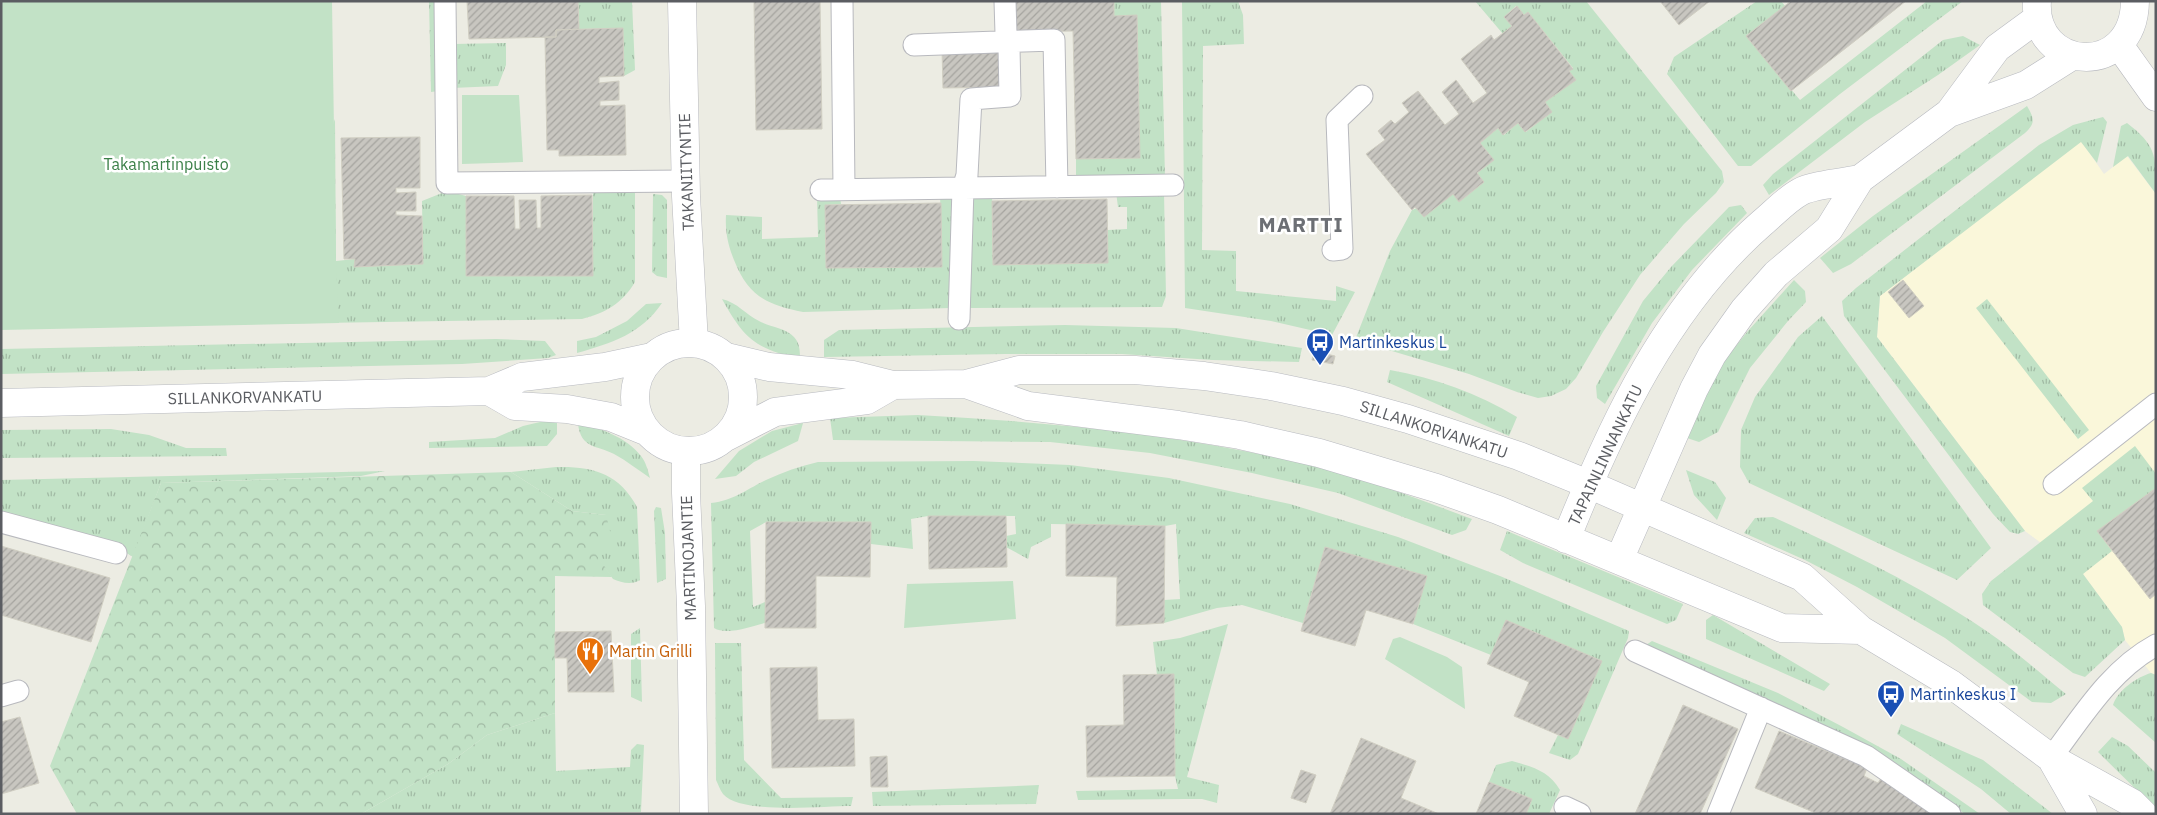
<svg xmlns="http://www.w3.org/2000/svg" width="2157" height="815" viewBox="0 0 2157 815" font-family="'IBM Plex Sans',sans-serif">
<defs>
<pattern id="grass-tufts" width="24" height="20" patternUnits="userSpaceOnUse" patternTransform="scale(1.25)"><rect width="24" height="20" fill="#c2e2c6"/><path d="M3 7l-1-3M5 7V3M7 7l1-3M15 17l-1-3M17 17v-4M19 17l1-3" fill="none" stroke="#a1baa4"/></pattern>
<pattern id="forest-crowns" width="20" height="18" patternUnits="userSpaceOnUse" patternTransform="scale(1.25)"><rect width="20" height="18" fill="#c2e2c6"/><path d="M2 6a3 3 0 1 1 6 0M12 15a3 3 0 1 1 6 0" fill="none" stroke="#a1baa4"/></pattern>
<pattern id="building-hatch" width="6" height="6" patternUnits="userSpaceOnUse" patternTransform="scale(1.25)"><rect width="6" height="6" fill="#c8c6c0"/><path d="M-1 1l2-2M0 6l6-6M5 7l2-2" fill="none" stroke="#a5a49f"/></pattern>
</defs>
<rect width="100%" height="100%" fill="#ecece3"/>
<path fill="#faf7da" d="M2081,141L2104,174L2127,156L2156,194V675L2151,673L2125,640L2122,627L2083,574L2025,531L1877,337L1880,296Z"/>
<path fill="url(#grass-tufts)" d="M429,1H438L439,91L431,92Z
M578,1H632L635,70L624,76L623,28L579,29Z
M1114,1H1161L1165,178H1076V159L1140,158L1137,16H1114Z
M1182,1H1238L1243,15L1244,44L1203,46L1202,250L1236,251V291L1336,301V286L1355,292L1332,335L1271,321L1185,308Z
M1475,1H1586L1722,171L1724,182L1716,193L1684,224L1640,275L1603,332L1576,378L1566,389L1551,396L1538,398L1517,392L1469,374L1355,340L1390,251L1412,210L1453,194L1459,202L1484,182L1477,173L1494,160L1480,143L1498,128L1504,135L1518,123L1526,132L1551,112L1545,102L1575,80L1569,71L1573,68L1528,12L1524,15L1516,6L1504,17L1512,26L1503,34Z
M1757,1H1781L1785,6L1746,36L1800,100L1927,1H1963L1840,94L1751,166H1738L1667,74L1674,57Z
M1963,36L1980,45L1938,75L1865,122L1769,195L1763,185L1773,174L1943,40Z
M506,43V65L498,86L452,88L453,44Z
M2027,106C2034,118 2036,123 2025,133L1851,264L1833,273L1820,258L1873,216Z
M2103,117L2107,122L2097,163L2081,142L1880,296L1877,337L2025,531L2018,534L2010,532L1993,514L1844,316L1842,301L1856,288L2039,145L2073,125Z
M335,119L336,261L355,259V267L423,264L422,201L447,191L466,196L467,276H593V188H635V282C622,304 605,313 582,319L258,324Z
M2127,123C2157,146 2156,156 2156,194L2128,156L2113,167L2121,126Z
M992,192L993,265L1108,263V230L1127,229V207H1118L1116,192H1164L1166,296L1162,307L970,308V197Z
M940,193L953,195L951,308L803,312C767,305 748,296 734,260C728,245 725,232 726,215L762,217V239L818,237L817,195H840L841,204L825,205L826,268L942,267Z
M653,194L662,195L667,200V278L657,276L652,272Z
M1741,205L1747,213L1692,270L1652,323L1605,404L1597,398L1596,386L1643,301L1671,267L1729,207Z
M1794,280L1805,291L1806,302L1788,321L1750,368L1718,432L1699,442L1687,438L1716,371L1747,332Z
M722,299C738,303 745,314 759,321C770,327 786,328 794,337C800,343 800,352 800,359C755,348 745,340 722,299Z
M1987,299L2089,430L2078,439L1976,308Z
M662,303C641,334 612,343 577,353V341L596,337L627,321L646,304Z
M1822,316L1991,548L1957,580L1749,483L1740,467L1741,430L1755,397L1798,337Z
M1065,325L1176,328L1302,348L1299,362L1212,360L1122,354H1006L824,357V340L839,330Z
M496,339L545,341L556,355L548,358L462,364L1,374V349Z
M1390,370C1434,378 1478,393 1517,417L1509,436L1387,382Z
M918,415C1027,421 1136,430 1244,451C1268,456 1292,459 1315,465C1368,479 1420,500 1472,519L1466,530L1452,535L1338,493L1252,473L1150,453L1050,442L833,440L830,418Z
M557,418V434L547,446L429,448V442L495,438L523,426Z
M803,423L798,441L754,462L736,476L715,479L739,451L772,431Z
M578,424C601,428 626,437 641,456C646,462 648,471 650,478C638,470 627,461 614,454C597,445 581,449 578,424Z
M111,429L149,435L186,448H226L227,456L1,458V430Z
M2135,446L2156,474V488L2097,531L2112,551L2083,574L2122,627L2125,640L2085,677L2073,673L1983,605L1982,594L1991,581L2093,501L2082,488Z
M974,461L1070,465L1169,478L1290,504L1398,537L1500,576L1629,631L1628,638L1578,754L1570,760L1549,753L1558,735L1568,739L1601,661L1506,620L1491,655L1413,624L1426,576L1325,547L1303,623L1242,605L1217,608L1164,623V600L1180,599L1176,524L1165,526L1051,524V537L1031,547L1028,559L1006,547V536L1016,534L1015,516H928L911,519L913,549L871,544V522H766L750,531L753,607L765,602V623C752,626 727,636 714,628L711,503C735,500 745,490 766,480C783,472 800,466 818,462Z
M556,467C592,466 619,473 637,507L640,580C633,585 621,583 613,579L592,550L606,515L572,511L511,472Z
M1686,470L1715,482L1726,498L1717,520L1694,495Z
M385,471L361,476L161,483L133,557L117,547L1,512V480Z
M656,507L661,508L665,533L666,579L657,583L654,511Z
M1773,517C1845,550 1919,585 1985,630C2013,649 2040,673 2066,694L2051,703L2032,702L1945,638L1857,587L1805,560L1744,533L1755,518Z
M1507,531L1683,604L1676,620L1667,624L1523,563L1500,550Z
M1713,615L1830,684L1824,691L1706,639V620Z
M1228,624L1187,777L1219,785L1217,803L1202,799H1186L1078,800L1076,791L1178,789L1175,776L1174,675H1157L1153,642L1180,638Z
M640,628L642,702L631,697V634Z
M1652,641L1778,693L1843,727L1901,759L1980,814H1965L1938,795L1643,647Z
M715,643H741L744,760L781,798L853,797L851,806C823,806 741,815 723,794C720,790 718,784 716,780Z
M2151,673L2156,675V743L2113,705C2118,690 2137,677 2151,673Z
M555,713L556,771L630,767L631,750L637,744L644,745L641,812L361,814L448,764L487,735Z
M1901,724L1983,760L2053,814H2011L1981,789L1897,734Z
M2112,737L2128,746L2156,773V809L2098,752Z
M1512,761C1533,767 1549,771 1560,790L1549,814H1526L1532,799L1489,782L1496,765Z
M1039,785L1036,804L873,806L872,792Z"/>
<path fill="url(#forest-crowns)" d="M511,472L572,511L606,515L611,535L593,550L612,577L555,576V713L487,735L448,764L361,814H77L50,766L161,483Z"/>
<path fill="#c2e2c6" d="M1,1H332L336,261L339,323L1,330Z
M462,95H519L523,162L462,164Z
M1013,581L1016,619L904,628L907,584Z
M1400,637L1447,657L1462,667L1465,709L1385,659L1393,639Z"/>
<path fill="url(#building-hatch)" stroke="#d0cec2" d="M467,1H578L579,29L556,30V37L469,39Z
M754,1H820L822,129L756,130Z
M1013,1H1114V16L1137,15L1140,158L1076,159L1073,31L1014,32Z
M1660,1H1710L1679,25Z
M1791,1H1906L1791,91L1746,36Z
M1517,6L1524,15L1528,12L1573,69L1569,71L1576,80L1545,102L1552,112L1525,132L1518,123L1503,135L1498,128L1480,143L1494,160L1477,173L1484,182L1459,202L1453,194L1424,217L1415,207L1412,210L1366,154L1385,140L1378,131L1391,120L1395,124L1409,112L1402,103L1418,91L1445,125L1459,114L1442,92L1456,80L1473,103L1487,93L1461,59L1491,35L1494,40L1512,26L1504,17Z
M623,28L624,76L599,77V83L619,81V100L600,101V106L625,105L626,155L559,156V150H547L545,37H556V30Z
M1003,48V87L943,88L942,49Z
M420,137V188H396V193L416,192V211H396V215L422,216L423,264L354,267L355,259H344L341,138Z
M592,195L593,276H466V196H514L515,229H520L519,200H536L537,228H541V196Z
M1107,199L1108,263L993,265L992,201Z
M941,203L942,267L826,268L825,205Z
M1903,280L1924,306L1909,318L1888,292Z
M1314,351L1335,356L1333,364L1312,360Z
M2156,488V594L2150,599L2097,531Z
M928,516H1006L1007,567L929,569Z
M766,522H871L870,577L816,576V628H765Z
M1066,524L1165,526L1164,623L1116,626L1117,577L1066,576Z
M1,546L110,578L91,642L1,615Z
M1325,547L1427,576L1413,624L1366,610L1355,646L1301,631Z
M1506,620L1602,661L1568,739L1514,716L1529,682L1487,664Z
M611,631L614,692H568L567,658H555V632Z
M817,667L818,720L854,719L855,766L772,768L770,668Z
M1174,674L1175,776L1087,777L1086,726L1124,725L1123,675Z
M1683,705L1738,729L1700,814H1635Z
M20,717L39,783L1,794V722Z
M1779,731L1867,768L1864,776L1878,783L1882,777L1938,814H1818L1755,788Z
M1361,738L1416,761L1401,798L1439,814H1330Z
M887,756L888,787H871L870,757Z
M1301,770L1316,775L1306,803L1291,798Z
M1489,782L1532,799L1526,814H1476Z"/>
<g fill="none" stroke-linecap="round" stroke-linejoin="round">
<g stroke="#b8b9be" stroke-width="23">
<path id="lane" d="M445,1L447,183L686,181
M842,1L844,189
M914,45L1054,40L1057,187
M821,190L1173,185
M1333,250L1342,249L1337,120L1362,96
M959,319L963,188L967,175L971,99L1010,96L1009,47L1006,34L1005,1
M2054,484L2156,404
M1,522L116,553
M1635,651L1866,756L1950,814
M1,696L18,691
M2051,758C2082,717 2110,670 2156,645
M1565,807L1580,814
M1718,814L1761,708"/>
</g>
<g stroke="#b8b9be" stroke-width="29">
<path id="street" d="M682,1L686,196L694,343
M2119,45L2156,97
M686,452V493L691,606L694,814"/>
</g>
<g stroke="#b8bac0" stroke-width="29">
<path id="secondary" d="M2037,1C2032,71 2134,80 2135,1
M1949,113L2026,85L2072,56
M635 397a54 54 0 1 1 108 0a54 54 0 1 1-108 0Z
M727,357L769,367L853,375L893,385L966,384L1019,370H1135L1204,376L1271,386L1343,401L1408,419L1519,456L1588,484L1802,577L1861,630L1951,684L2051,758L2132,803L2143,814
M966,384L1028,406L1178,425L1240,435L1319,453L1436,488L1498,510L1782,628L1861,630
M489,391L515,406L567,409L611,417L648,432
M1,403L489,391L522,377L605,367L652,357
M726,437L775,412L867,400L893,385
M1566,539C1612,424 1667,306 1762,223C1774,213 1787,199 1800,192C1812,185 1846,182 1860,179
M1619,560L1694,389L1712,355L1744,310L1776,274L1829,229L1860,179L1949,113L1997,48L2038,18
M2051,758L2083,814"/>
</g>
<use href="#lane" stroke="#fff" stroke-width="21"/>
<use href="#street" stroke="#fff" stroke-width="28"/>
<use href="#secondary" stroke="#fff" stroke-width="28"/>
</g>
<defs>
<g id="bus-pin" transform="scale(1.4375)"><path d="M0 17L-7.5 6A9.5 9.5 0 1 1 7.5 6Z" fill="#1a4fb4" stroke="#fff"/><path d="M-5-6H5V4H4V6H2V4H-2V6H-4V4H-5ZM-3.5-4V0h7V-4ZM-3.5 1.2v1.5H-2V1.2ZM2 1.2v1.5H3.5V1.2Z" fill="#fff"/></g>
<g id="restaurant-pin" transform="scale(1.4375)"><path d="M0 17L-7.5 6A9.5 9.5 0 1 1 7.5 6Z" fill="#e8710a" stroke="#fff"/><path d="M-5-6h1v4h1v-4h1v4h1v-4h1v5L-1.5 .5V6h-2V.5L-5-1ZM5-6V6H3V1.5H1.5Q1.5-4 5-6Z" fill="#fff"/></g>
</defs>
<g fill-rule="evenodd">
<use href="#bus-pin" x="1320" y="342"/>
<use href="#restaurant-pin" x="590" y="651"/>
<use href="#bus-pin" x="1891" y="694"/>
</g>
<g text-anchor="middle" stroke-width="5" stroke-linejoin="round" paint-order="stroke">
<g font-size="16" fill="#3c8049" stroke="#fff">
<text x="166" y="170">Takamartinpuisto</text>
</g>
<g font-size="16" fill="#5b5d62" stroke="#fff">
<text transform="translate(686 172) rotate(-92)" y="6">TAKANIITYNTIE</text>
<text transform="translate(245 397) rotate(-1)" y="6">SILLANKORVANKATU</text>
<text transform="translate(1434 429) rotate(18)" y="6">SILLANKORVANKATU</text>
<text transform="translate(1605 455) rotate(-65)" y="6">TAPAINLINNANKATU</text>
<text transform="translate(688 558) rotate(-92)" y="6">MARTINOJANTIE</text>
</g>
<g font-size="16" fill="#164399" stroke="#fff" text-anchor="start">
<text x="1339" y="348">Martinkeskus L</text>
<text x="1910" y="700">Martinkeskus I</text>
</g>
<g font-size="16" fill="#c56008" stroke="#fff" text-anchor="start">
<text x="609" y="657">Martin Grilli</text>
</g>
<g font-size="21" font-weight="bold" letter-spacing="1" fill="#6c6f74" stroke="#fff">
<text x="1301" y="232">MARTTI</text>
</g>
</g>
<rect width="2157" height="815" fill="none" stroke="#5b5d62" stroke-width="5"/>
</svg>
